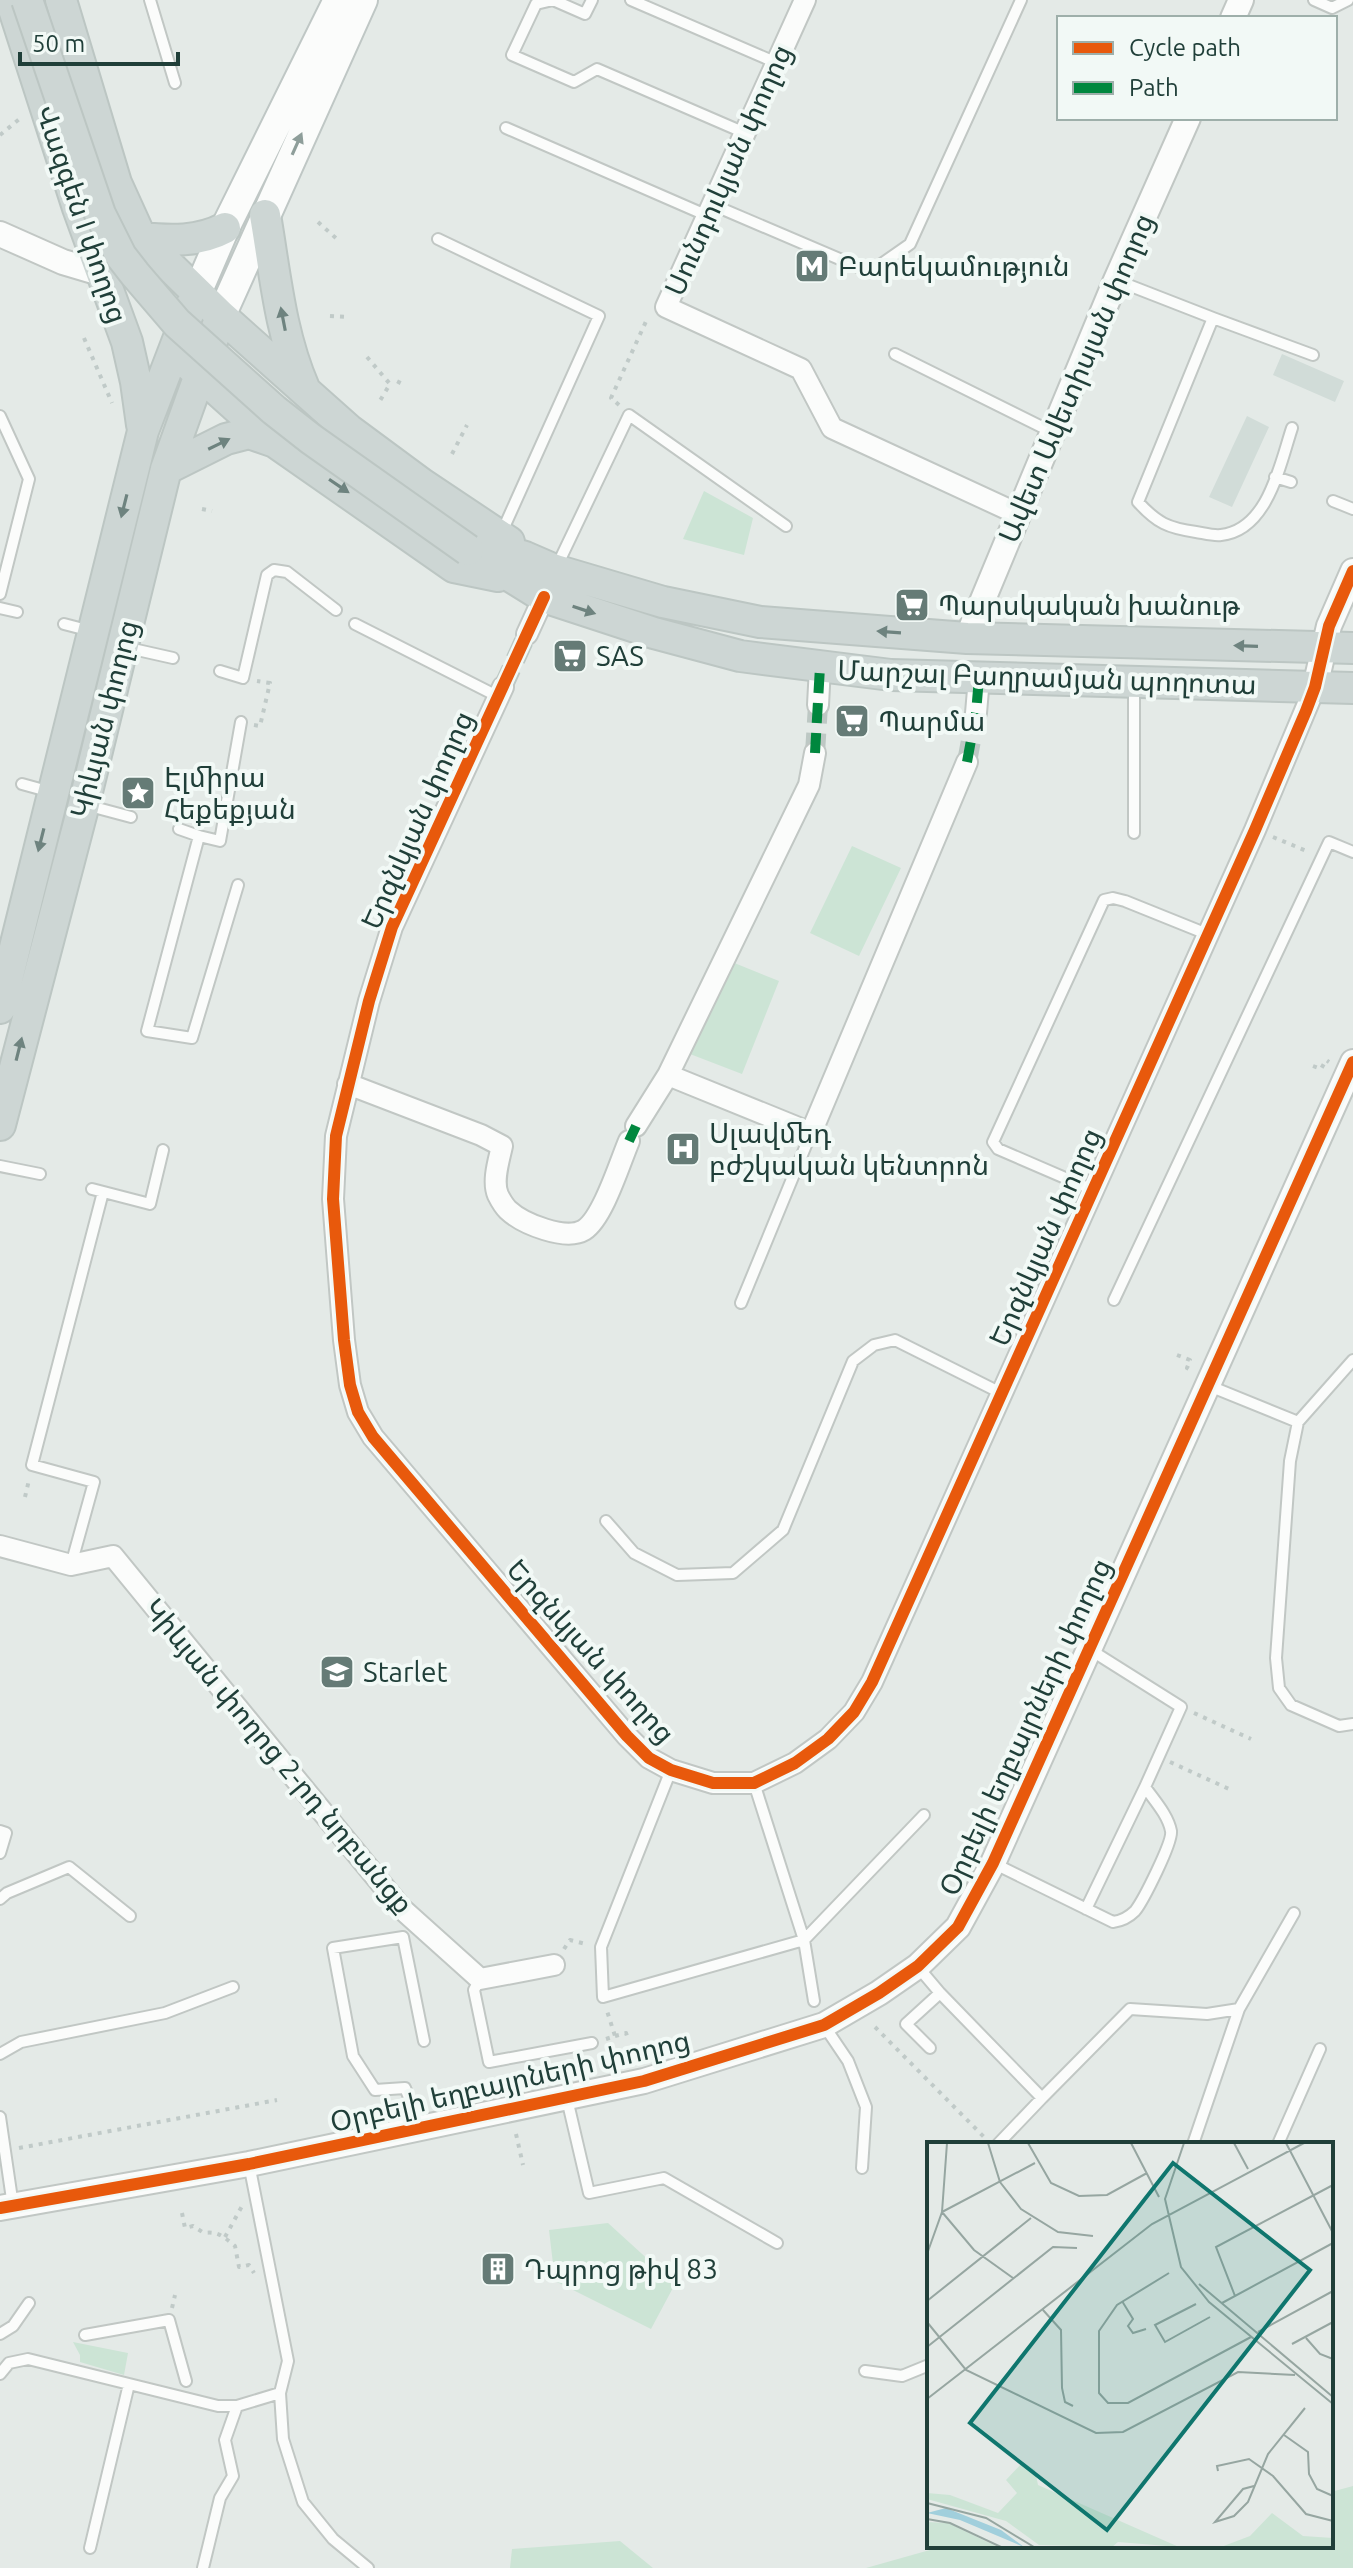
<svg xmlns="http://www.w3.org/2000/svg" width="1353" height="2568" viewBox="0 0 1353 2568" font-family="Ubuntu,'Noto Sans Armenian',sans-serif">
<rect width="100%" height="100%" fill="#e4eae7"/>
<path fill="#d1dcd8" d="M1282,354L1344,381L1335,402L1273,375Z
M1247,416L1269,427L1232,507L1209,497Z"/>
<path fill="#cce4d5" d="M704,491L753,518L744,555L683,539Z
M852,846L901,868L859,956L810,933Z
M727,960L779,981L742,1074L690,1054Z
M608,2223L675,2284L651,2329L555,2281L549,2230Z
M73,2342L128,2353L124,2375L80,2362V2355Z
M1353,2486V2568H866L944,2546H1331V2492Z
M620,2541L653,2568H510L512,2549Z"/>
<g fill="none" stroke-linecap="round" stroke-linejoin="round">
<path stroke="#bdc8c4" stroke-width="20" stroke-dasharray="20 10" stroke-linecap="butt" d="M503,687L527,634
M815,753L818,705
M967,762L976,713"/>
<g stroke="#c1c7c4" stroke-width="14">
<path id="service" d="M150,0L175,83
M592,0L585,14L553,0L536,4L512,55L574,82L597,69L745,133
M631,0L777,63
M1314,0L1332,8L1348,0
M506,128L708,216
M713,205L870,272L910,244L1021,0
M438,239L599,316L501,534
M1118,281L1213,318L1138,502C1157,523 1168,528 1196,532C1203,533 1213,536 1221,535C1268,530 1280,464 1292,428
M1213,318L1313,355
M895,354L1052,432
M0,416L29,479L0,594
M1275,477L1291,482
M1333,501L1353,509
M556,568L629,415L786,526
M0,608L17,612
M64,624L91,631
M355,624L499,697
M124,647L173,658
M220,671L243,678L267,575L274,570L287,572L336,610
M1134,687V833
M22,784L51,792
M86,805L131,817
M179,829L199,836
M238,885L192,1038L147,1031L199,836L220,841L241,722
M0,1166L40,1174
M92,1189L150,1204L163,1150
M1093,1190L998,1149L993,1142L1104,900L1113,898L1125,901L1207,934
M1114,1300L1329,842L1353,852
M741,1303L811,1133
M1353,1360L1298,1422L1290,1461L1276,1658L1279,1688L1291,1705L1339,1726L1353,1724
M1207,1385L1298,1422
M606,1521L634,1553L677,1575L733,1573L783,1530L853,1361L874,1345L895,1340L1001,1393
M71,1565L94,1482L32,1465L103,1192
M671,1770L601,1947L603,1997L804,1940L754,1783
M0,1831L6,1833L0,1853
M993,1863L1113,1922C1121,1921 1129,1917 1135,1911C1143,1901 1173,1842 1171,1831C1168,1815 1154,1800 1145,1787L1181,1707L1089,1649
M0,1899L7,1893L69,1867L130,1916
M1086,1909L1145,1787
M918,1967L940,1993L1042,2098L1130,2009L1207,2014L1239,2009L1294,1913
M480,1979L474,1990L489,2062L592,2043
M814,2001L804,1940L924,1815
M825,2027L848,2061L866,2107L862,2168
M930,2048L906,2024L940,1993
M0,2054L21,2042L165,2013L233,1987
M567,2099L589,2193L664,2178L777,2243
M0,2117L13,2206
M422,2127L405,2088L375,2090L353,2056L333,1948L403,1937L424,2041
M998,2144L1042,2098
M1193,2144L1239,2009
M1278,2144L1320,2049
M249,2164L288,2361L280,2393L283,2439L303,2502L333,2539L368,2568
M0,2334L13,2326L29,2303
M85,2335L169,2320L186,2381
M865,2371L902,2376L929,2365
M0,2374L9,2363L28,2359L218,2406H237L280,2393
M90,2548L129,2384
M203,2568L220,2498L233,2476L225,2440L237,2406"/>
</g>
<g stroke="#c1c7c4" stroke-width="24">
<path id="minor" d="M805,0L666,307L801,369L832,428L1018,514
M527,634L544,597
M503,687L392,927L369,1001L336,1136L333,1199L344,1340L350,1385L358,1412L373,1437L627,1736L649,1758L671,1770L713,1783H754L795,1763L828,1739L854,1712L872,1682L1255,830L1315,687
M818,705L820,667
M976,713L979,678
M815,753L809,785L668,1075L811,1133L967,762
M348,1084L481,1135L502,1146C499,1160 492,1181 498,1195C500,1199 505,1207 508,1210C523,1224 566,1241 584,1230C603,1218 620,1162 629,1141
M636,1126L668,1075
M0,1546L71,1565L113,1556L402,1909L480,1979L554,1965"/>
</g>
<g stroke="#c1c7c4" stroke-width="28">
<path id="tertiary" d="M1233,18L1241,0
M0,234L63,262L100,273
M967,638L1116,280L1188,118
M1315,687L1329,626L1353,571
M0,2208L249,2164L644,2081L824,2025L879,1993L918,1966L958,1927L993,1863L1353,1062"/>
</g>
<g stroke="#bfc7c5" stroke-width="32">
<path id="secondary" d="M197,293L225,228L338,0
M221,316L363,0"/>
</g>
<g stroke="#bcc6c3" stroke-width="34">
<path id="primary" d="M11,0L78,208L127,342L136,382L142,425
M61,0L116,183L141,238L221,316L349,430L422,484L509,542
M265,215C275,273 280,333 304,388
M141,238C170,241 199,242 225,228
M185,361L275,442L454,567L498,576
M166,469L226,439L249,433L275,442
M474,541L525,557L555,570L663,602L760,622L967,638L1353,648
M468,550L544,597L654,633L740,656L891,675L1353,688
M0,1008L143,431L191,306
M0,1125L84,804L166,469L221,316"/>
</g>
<path stroke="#c0cac8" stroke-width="4" stroke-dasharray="4 6" stroke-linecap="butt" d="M0,135L23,116
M318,222L338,240
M330,316L348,317
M84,338L112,403
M367,357L390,384L378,404
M398,384L400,380
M619,405L611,398L648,317
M452,454L467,425
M202,509L212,511
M254,725L260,726L270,683L257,681
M1273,837L1309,852
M1313,1066L1321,1069L1326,1060L1329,1062
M1177,1355L1190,1360L1187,1368L1190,1369
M25,1497L29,1480
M1046,1657L1056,1662L1064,1643L1067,1644
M1194,1713L1251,1739
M1170,1762L1229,1789
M564,1949L570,1940L586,1944
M875,2027L986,2139
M615,2036L626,2033L627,2036
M606,2039L615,2036L607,2011
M350,2122L349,2115L363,2112L362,2108
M516,2134L523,2165
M19,2148L277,2100
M182,2213L185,2228L193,2226L204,2233C218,2231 224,2237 235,2246L239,2267L249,2265L254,2273
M225,2237L242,2206
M172,2308L175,2295"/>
<use href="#service" stroke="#fbfcfb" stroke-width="10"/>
<use href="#minor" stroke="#fbfcfb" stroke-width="20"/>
<use href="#tertiary" stroke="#fbfcfb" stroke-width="24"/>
<use href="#secondary" stroke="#fbfcfb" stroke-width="28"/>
<use href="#primary" stroke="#cdd6d4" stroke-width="30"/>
<g stroke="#bcc6c3" stroke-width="34" stroke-linecap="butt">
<path id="primary-bridge" d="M27,0L100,214L121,256L135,274L177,323L274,410L311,439L468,550"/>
</g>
<use href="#primary-bridge" stroke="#cdd6d4" stroke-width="30"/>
<path stroke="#00873e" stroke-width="10" stroke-dasharray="20 10" stroke-linecap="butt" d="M815,753L820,667
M967,762L976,713L979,678
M629,1141L636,1126"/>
<g stroke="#f2f9f6" stroke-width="17">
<path id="cycleway" d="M544,597L392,927L369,1001L336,1136L333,1199L344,1340L350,1385L358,1412L373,1437L627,1736L649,1758L671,1770L713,1783H754L795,1763L828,1739L854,1712L872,1682L1255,830L1306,711L1315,687L1329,626L1353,571
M0,2208L249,2164L644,2081L824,2025L879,1993L918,1966L958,1927L993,1863L1353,1062"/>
</g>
<use href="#cycleway" stroke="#e8590c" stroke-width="12"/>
</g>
<defs><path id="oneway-solid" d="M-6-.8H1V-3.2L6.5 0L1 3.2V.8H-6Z" transform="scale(2)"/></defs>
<use fill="#8e9e9a" href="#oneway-solid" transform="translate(297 144) rotate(-66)"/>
<g fill="#6e837f">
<use href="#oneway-solid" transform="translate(283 319) rotate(-101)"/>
<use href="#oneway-solid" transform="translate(219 444) rotate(-26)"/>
<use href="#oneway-solid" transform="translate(339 486) rotate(34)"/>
<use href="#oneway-solid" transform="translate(124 506) rotate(104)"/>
<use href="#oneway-solid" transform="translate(584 610) rotate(18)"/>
<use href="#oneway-solid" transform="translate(889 632) rotate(-176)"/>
<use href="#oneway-solid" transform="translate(1246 646) rotate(-178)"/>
<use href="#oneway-solid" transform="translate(41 840) rotate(104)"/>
<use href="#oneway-solid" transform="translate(19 1049) rotate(-76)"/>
</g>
<defs>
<g id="metro-square" transform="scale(1.8)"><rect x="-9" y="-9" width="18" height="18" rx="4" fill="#657b76" stroke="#f2f9f6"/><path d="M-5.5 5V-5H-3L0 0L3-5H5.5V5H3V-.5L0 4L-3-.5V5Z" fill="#fff"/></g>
<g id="supermarket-square" transform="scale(1.8)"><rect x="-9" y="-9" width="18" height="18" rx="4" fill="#657b76" stroke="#f2f9f6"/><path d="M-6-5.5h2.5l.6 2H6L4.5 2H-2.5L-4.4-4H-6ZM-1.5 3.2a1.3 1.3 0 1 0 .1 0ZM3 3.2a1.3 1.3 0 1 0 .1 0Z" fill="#fff"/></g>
<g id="sight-square" transform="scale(1.8)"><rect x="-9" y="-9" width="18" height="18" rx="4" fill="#657b76" stroke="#f2f9f6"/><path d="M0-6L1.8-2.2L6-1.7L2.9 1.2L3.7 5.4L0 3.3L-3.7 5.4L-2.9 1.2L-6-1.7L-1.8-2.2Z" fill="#fff"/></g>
<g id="hospital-square" transform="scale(1.8)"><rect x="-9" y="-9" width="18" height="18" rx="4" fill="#657b76" stroke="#f2f9f6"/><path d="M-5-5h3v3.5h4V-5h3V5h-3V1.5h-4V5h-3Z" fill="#fff"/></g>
<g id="school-square" transform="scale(1.8)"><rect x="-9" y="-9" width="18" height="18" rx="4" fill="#657b76" stroke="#f2f9f6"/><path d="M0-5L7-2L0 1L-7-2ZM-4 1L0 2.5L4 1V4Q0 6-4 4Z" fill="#fff"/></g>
<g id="building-square" transform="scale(1.8)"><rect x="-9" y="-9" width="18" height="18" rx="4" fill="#657b76" stroke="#f2f9f6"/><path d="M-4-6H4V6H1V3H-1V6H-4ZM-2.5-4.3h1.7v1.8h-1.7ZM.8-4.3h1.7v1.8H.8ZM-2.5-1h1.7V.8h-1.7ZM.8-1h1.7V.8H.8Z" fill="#fff"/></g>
</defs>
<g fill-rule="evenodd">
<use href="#metro-square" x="812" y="266"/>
<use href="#supermarket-square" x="912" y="605"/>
<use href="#supermarket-square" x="570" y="656"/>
<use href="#supermarket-square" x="852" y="721"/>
<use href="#sight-square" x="138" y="793"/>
<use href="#hospital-square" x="683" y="1149"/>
<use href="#school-square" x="337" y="1672"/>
<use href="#building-square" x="498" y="2269"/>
</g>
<g text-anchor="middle" stroke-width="8" stroke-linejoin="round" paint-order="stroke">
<g font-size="28" fill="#203f39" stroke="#f2f9f6">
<text transform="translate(728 170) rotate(-66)" y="10">Սունդուկյան փողոց</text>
<text transform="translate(82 214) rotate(71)" y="10">Վազգեն I փողոց</text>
<text transform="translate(1076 378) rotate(-67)" y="10">Ավետ Ավետիսյան փողոց</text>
<text transform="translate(1047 677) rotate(2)" y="10">Մարշալ Բաղրամյան պողոտա</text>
<text transform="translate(104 719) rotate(-76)" y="10">Կիևյան փողոց</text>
<text transform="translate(417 820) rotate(-66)" y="10">Երզնկյան փողոց</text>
<text transform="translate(1045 1237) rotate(-66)" y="10">Երզնկյան փողոց</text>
<text transform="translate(591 1651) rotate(48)" y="10">Երզնկյան փողոց</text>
<text transform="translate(1025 1727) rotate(-65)" y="10">Օրբելի եղբայրների փողոց</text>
<text transform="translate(279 1756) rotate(50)" y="10">Կիևյան փողոց 2-րդ նրբանցք</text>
<text transform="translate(510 2081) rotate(-13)" y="10">Օրբելի եղբայրների փողոց</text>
</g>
<g font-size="28" fill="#203f39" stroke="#f2f9f6" text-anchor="start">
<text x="838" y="276">Բարեկամություն</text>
<text x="938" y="615">Պարսկական խանութ</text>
<text x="596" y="666">SAS</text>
<text x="878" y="731">Պարմա</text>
<text x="164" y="787">Էլմիրա<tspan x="164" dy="32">Հեքեքյան</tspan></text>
<text x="709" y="1143">Սլավմեդ<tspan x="709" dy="32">բժշկական կենտրոն</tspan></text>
<text x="363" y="1682">Starlet</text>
<text x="524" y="2279">Դպրոց թիվ 83</text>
</g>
</g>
<g transform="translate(927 2142)">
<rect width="406" height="406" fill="#e4eae7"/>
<path d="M96,320L108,328L111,343L252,405L191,400L185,405L112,403L79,379L0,357V351L23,353L71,371L90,351L79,338ZM345,371L376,394L406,396V405H294L323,394ZM0,380L21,381L71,405H0Z" fill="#cce4d5"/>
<path d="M19,366L74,388L97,405L33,378L0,371Z" fill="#a1cfdc"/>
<path fill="none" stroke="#96a6a1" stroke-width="2" d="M61,1L73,40L94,67L131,90L166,94M101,1L124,41L152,54L180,53L220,31M204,1L232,55M257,1L238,57L254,125L282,160L406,262M307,1L321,27M359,1L406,91M15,70L108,21M15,70L47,108L86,136M0,112L15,70L20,1M242,131L190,163L172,189V251L181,261H201L324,195M272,142L406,255M308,154L289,105L406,43M0,159L104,76M195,159L206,177L201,184L206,191L219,187M295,161L406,101M269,162L228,183L238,200L283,175M116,168L134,188L135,246L138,260L146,264M0,180L39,228L169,291L196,290L311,230L368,233M331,190L406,149M379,196L393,212L406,217M365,202L406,180M0,205L126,105L150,106M0,257L225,82L377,1M357,293L381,310L382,332L390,347L406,354M291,329L290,324L322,317L346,334L379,372L406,379M327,344L316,347L288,380L307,374L321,360L341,312L378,266M0,361L59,376L107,405M0,377L23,381L74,405"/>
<path fill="#0f766e" fill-opacity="0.15" stroke="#0f766e" stroke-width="4" d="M246,21L383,128L180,388L43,281Z"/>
<rect width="406" height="406" fill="none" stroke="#203f39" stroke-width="4"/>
</g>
<rect x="1057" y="16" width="280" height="104" fill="#f2f9f6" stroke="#9eafaa" stroke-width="2"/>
<rect x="1073" y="42" width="40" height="12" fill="#e8590c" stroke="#9eafaa" stroke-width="2"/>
<text x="1129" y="56" font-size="24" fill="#203f39">Cycle path</text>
<rect x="1073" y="82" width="40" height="12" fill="#00873e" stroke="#9eafaa" stroke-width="2"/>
<text x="1129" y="96" font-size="24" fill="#203f39">Path</text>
<path d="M20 52v12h158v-12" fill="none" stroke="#203f39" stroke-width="4"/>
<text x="32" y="52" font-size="24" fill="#203f39" stroke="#f2f9f6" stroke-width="6" paint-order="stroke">50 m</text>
</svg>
